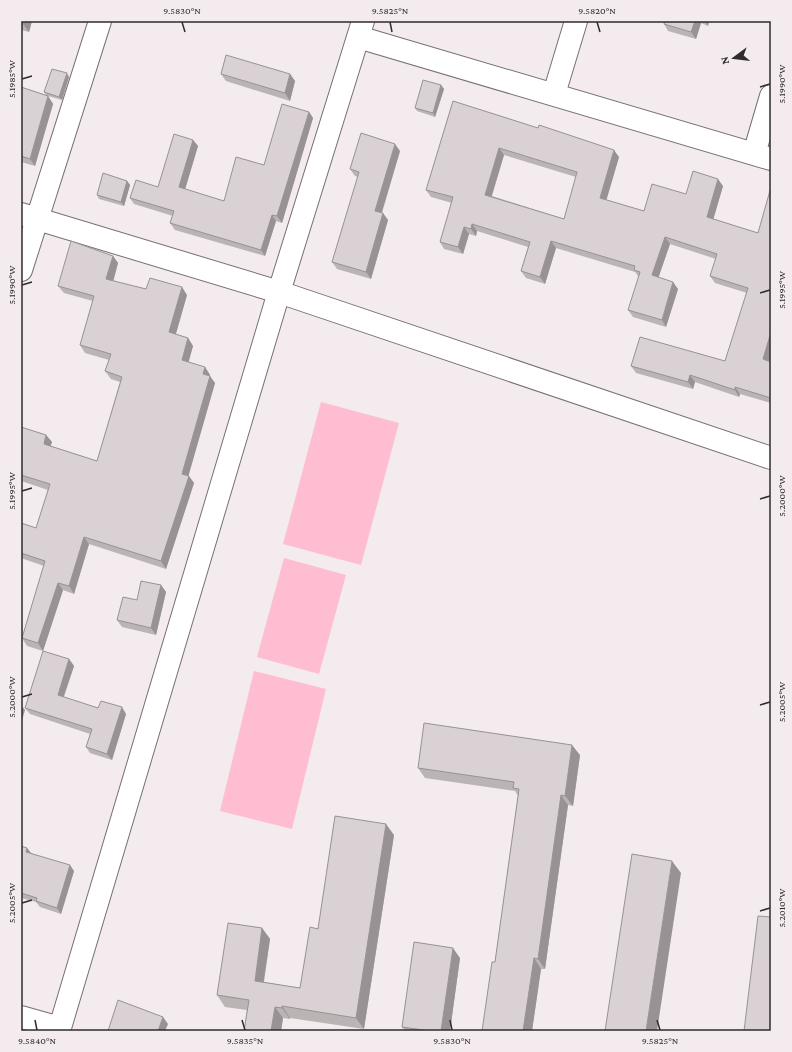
<svg xmlns="http://www.w3.org/2000/svg" width="792" height="1052" viewBox="0 0 792 1052" font-family="'Crimson Pro',serif">
<rect width="100%" height="100%" fill="#f3ebed"/>
<path fill="#febdd0" d="M321,402L399,423L361,565L283,544Z
M284,558L346,575L319,674L257,657Z
M254,671L326,689L292,829L220,811Z"/>
<g fill="none" stroke-linecap="round" stroke-linejoin="round">
<g stroke="#777072" stroke-width="24">
<path id="minor" d="M358,37L771,159
M554,94L576,21
M754,154L771,96
M21,214L279,292L771,458
M21,270L100,21
M21,1017L60,1028
M59,1031L279,292L363,21"/>
</g>
<use href="#minor" stroke="#fff" stroke-width="22"/>
</g>
<path fill="#bbb4b5" fill-rule="evenodd" d="M21,21H32L29,32L21,30Z
M665,21H709L708,26L701,23L696,39L668,31L664,24Z
M221,74H290L295,81L290,101L226,81Z
M69,77L62,100L48,96L53,104L35,166L21,162V87L46,95L44,92Z
M441,85L444,89L435,117L417,111L415,108Z
M453,101L619,157L606,200L644,211L686,194L723,186L713,219L758,233L771,187V355L769,361L771,362V403L740,394L739,397L695,382L693,389L636,373L631,366L725,361L747,293L715,283L710,276L716,259L670,244L658,277L678,289L666,327L633,317L628,310L639,277L635,272L556,248L545,284L526,278L521,271L528,247L477,231L476,236L469,234L463,254L444,249L440,242L452,203L431,197L426,190ZM504,155L576,177L564,219L492,196Z
M309,112L313,118L282,223L276,221L265,256L175,230L170,223L173,216L134,204L130,198L158,187L193,140L198,146L185,189L224,201L264,165Z
M400,151L382,213L388,220L371,279L337,269L332,262L358,177L355,176L350,169Z
M127,181L130,185L124,206L99,199L97,195Z
M113,256L118,263L113,281L146,289L187,295L176,334L188,338L193,346L188,362L205,367L210,375L209,376L215,383L188,476L194,483L166,569L89,544L74,594L63,590L43,651L27,646L22,638L44,566L21,558V523L36,528L48,490L21,481V427L46,435L52,442L50,446L97,461L120,382L111,379L105,371L109,360L85,353L80,345L93,301L64,293L58,286Z
M161,585L166,592L156,635L122,627L117,620Z
M69,659L74,666L64,697L98,708L126,714L112,760L90,753L86,747L90,734L30,714L25,708Z
M580,755L573,806L568,805L545,969H541L532,1031H482L495,962L518,796L515,791L425,778L418,768Z
M394,835L364,1029L290,1018V1019L283,1018L281,1031H244L247,1010L225,1007L217,995L262,928L270,939L264,982L300,988L318,929Z
M21,846L27,848L31,853L74,871L61,914L40,907L36,902L21,898Z
M460,958L450,1031H405L402,1027Z"/>
<path fill="#989294" d="M24,21H32L29,32L23,24Z
M695,21H699L701,23L696,39L691,32Z
M705,21H709L708,26Z
M67,73L69,77L62,100L59,97Z
M290,74L295,81L290,101L285,93Z
M441,85L444,89L435,117L433,113Z
M48,96L53,104L35,166L30,159Z
M309,112L313,118L282,223L277,216Z
M193,140L198,146L184,193L179,187Z
M395,144L400,151L380,218L375,211Z
M499,148L504,155L490,201L485,195Z
M614,150L619,157L605,205L600,198Z
M718,179L723,186L712,224L707,217Z
M127,181L130,185L124,206L121,202Z
M383,213L388,220L371,279L366,272Z
M272,215L276,221L265,256L261,250Z
M472,224L477,231L476,236L471,229Z
M464,227L469,234L463,254L458,247Z
M665,237L670,244L657,282L652,275Z
M551,241L556,248L545,284L540,277Z
M113,256L118,263L112,286L106,279Z
M673,282L678,289L666,327L662,320Z
M182,287L187,295L174,340L169,332Z
M771,332V355L768,366L763,359Z
M188,338L193,346L187,368L182,360Z
M205,367L210,375L208,381L203,374Z
M690,375L695,382L693,389L688,382Z
M210,376L215,383L187,481L182,474Z
M735,387L740,394L739,397L735,390Z
M46,435L52,442L49,451L44,444Z
M189,476L194,483L166,569L161,561Z
M84,537L89,544L74,594L69,586Z
M58,583L63,590L43,651L38,643Z
M161,585L166,592L156,635L151,628Z
M69,659L74,666L62,701L58,695Z
M21,705L25,710L21,724Z
M122,707L126,714L112,760L107,754Z
M572,745L580,755L573,806L565,796Z
M561,795L568,805L545,969L538,959Z
M386,824L394,835L364,1029L356,1018Z
M27,848L31,853L26,852Z
M672,861L681,873L657,1031H646Z
M70,865L74,871L61,914L57,908Z
M262,928L270,939L262,992L255,981Z
M453,948L460,958L450,1031H441Z
M534,958L541,969L532,1031H523Z
M282,1006L290,1018V1019L282,1008Z
M275,1007L283,1018L281,1031H271Z
M163,1017L168,1024L165,1031H158Z"/>
<path fill="#d9d1d3" stroke="#989294" fill-rule="evenodd" d="M21,21H24L23,24H21Z
M665,21H695L691,32L664,24Z
M226,55L290,74L285,93L221,74Z
M52,69L67,73L59,97L44,92Z
M423,80L441,85L433,113L415,108Z
M21,87L48,96L30,159L21,156Z
M453,101L538,128L539,125L614,150L600,198L644,211L652,184L686,194L693,171L718,179L707,217L758,233L771,187V332L763,359L771,362V398L735,387V390L690,375L688,382L631,366L640,337L725,361L748,288L710,276L717,254L665,237L652,275L673,282L662,320L628,310L640,272L634,270L635,266L551,241L540,277L521,271L530,242L472,224L471,229L464,227L458,247L440,242L453,197L426,190ZM499,148L577,172L564,219L485,195Z
M282,104L309,112L277,216L272,215L261,250L170,223L174,211L130,198L136,180L158,187L174,134L193,140L179,187L224,201L236,157L264,165Z
M361,133L395,144L375,211L383,213L366,272L332,262L359,172L350,169Z
M103,173L127,181L121,202L97,195Z
M71,241L113,256L106,279L146,289L150,278L182,287L169,332L188,338L182,360L205,367L203,374L210,376L182,474L189,476L161,561L84,537L69,586L58,583L38,643L22,638L45,561L21,553V523L36,528L50,484L21,475V427L46,435L44,444L97,461L122,377L105,371L111,354L80,345L94,296L58,286Z
M141,581L161,585L151,628L117,620L123,597L137,600Z
M43,651L69,659L58,695L98,708L101,701L122,707L107,754L86,747L92,729L25,708Z
M424,723L572,745L565,796L561,795L538,959L534,958L523,1031H482L492,962H495L519,789L513,788L514,782L418,768Z
M335,816L386,824L356,1018L282,1006V1008L275,1007L271,1031H244L249,1000L217,995L228,923L262,928L255,981L300,988L310,927L318,929Z
M21,846L27,848L26,852L70,865L57,908L36,901L37,898L21,893Z
M632,854L672,861L646,1031H605Z
M758,916L771,917V1031H744Z
M414,942L453,948L441,1031H430L402,1027Z
M118,1000L163,1017L158,1031H108Z"/>
<path fill="none" stroke="#2f2c2d" stroke-width="1.5" d="M182,22L185,32M390,22L392,32M597,22L600,32M22,79L32,76M760,87L770,84M22,285L32,282M760,293L770,290M22,491L32,488M760,499L770,496M22,697L32,694M760,705L770,702M22,903L32,900M760,911L770,908M35,1020L37,1030M242,1020L245,1030M450,1020L452,1030M657,1020L660,1030"/>
<rect width="792" height="1052" fill="none" stroke="#f3ebed" stroke-width="44"/>
<g transform="translate(734 58) rotate(255)" stroke="#f3ebed" stroke-width="3" paint-order="stroke">
<path d="M0-3L7 15L0 10L-7 15Z" fill="#2f2c2d"/>
<text y="-6" font-size="11" font-weight="bold" text-anchor="middle" fill="#2f2c2d">N</text>
</g>
<rect x="22" y="22" width="748" height="1008" fill="none" stroke="#2f2c2d" stroke-width="1.5"/>
<g font-size="10" text-anchor="middle" fill="#2f2c2d">
<text x="182" y="14">9.5830°N</text>
<text x="390" y="14">9.5825°N</text>
<text x="597" y="14">9.5820°N</text>
<text transform="translate(11 79) rotate(-90)" y="4">5.1985°W</text>
<text transform="translate(781 84) rotate(-90)" y="4">5.1990°W</text>
<text transform="translate(11 285) rotate(-90)" y="4">5.1990°W</text>
<text transform="translate(781 290) rotate(-90)" y="4">5.1995°W</text>
<text transform="translate(11 491) rotate(-90)" y="4">5.1995°W</text>
<text transform="translate(781 496) rotate(-90)" y="4">5.2000°W</text>
<text transform="translate(11 697) rotate(-90)" y="4">5.2000°W</text>
<text transform="translate(781 702) rotate(-90)" y="4">5.2005°W</text>
<text transform="translate(11 903) rotate(-90)" y="4">5.2005°W</text>
<text transform="translate(781 908) rotate(-90)" y="4">5.2010°W</text>
<text x="37" y="1044">9.5840°N</text>
<text x="245" y="1044">9.5835°N</text>
<text x="452" y="1044">9.5830°N</text>
<text x="660" y="1044">9.5825°N</text>
</g>
</svg>
